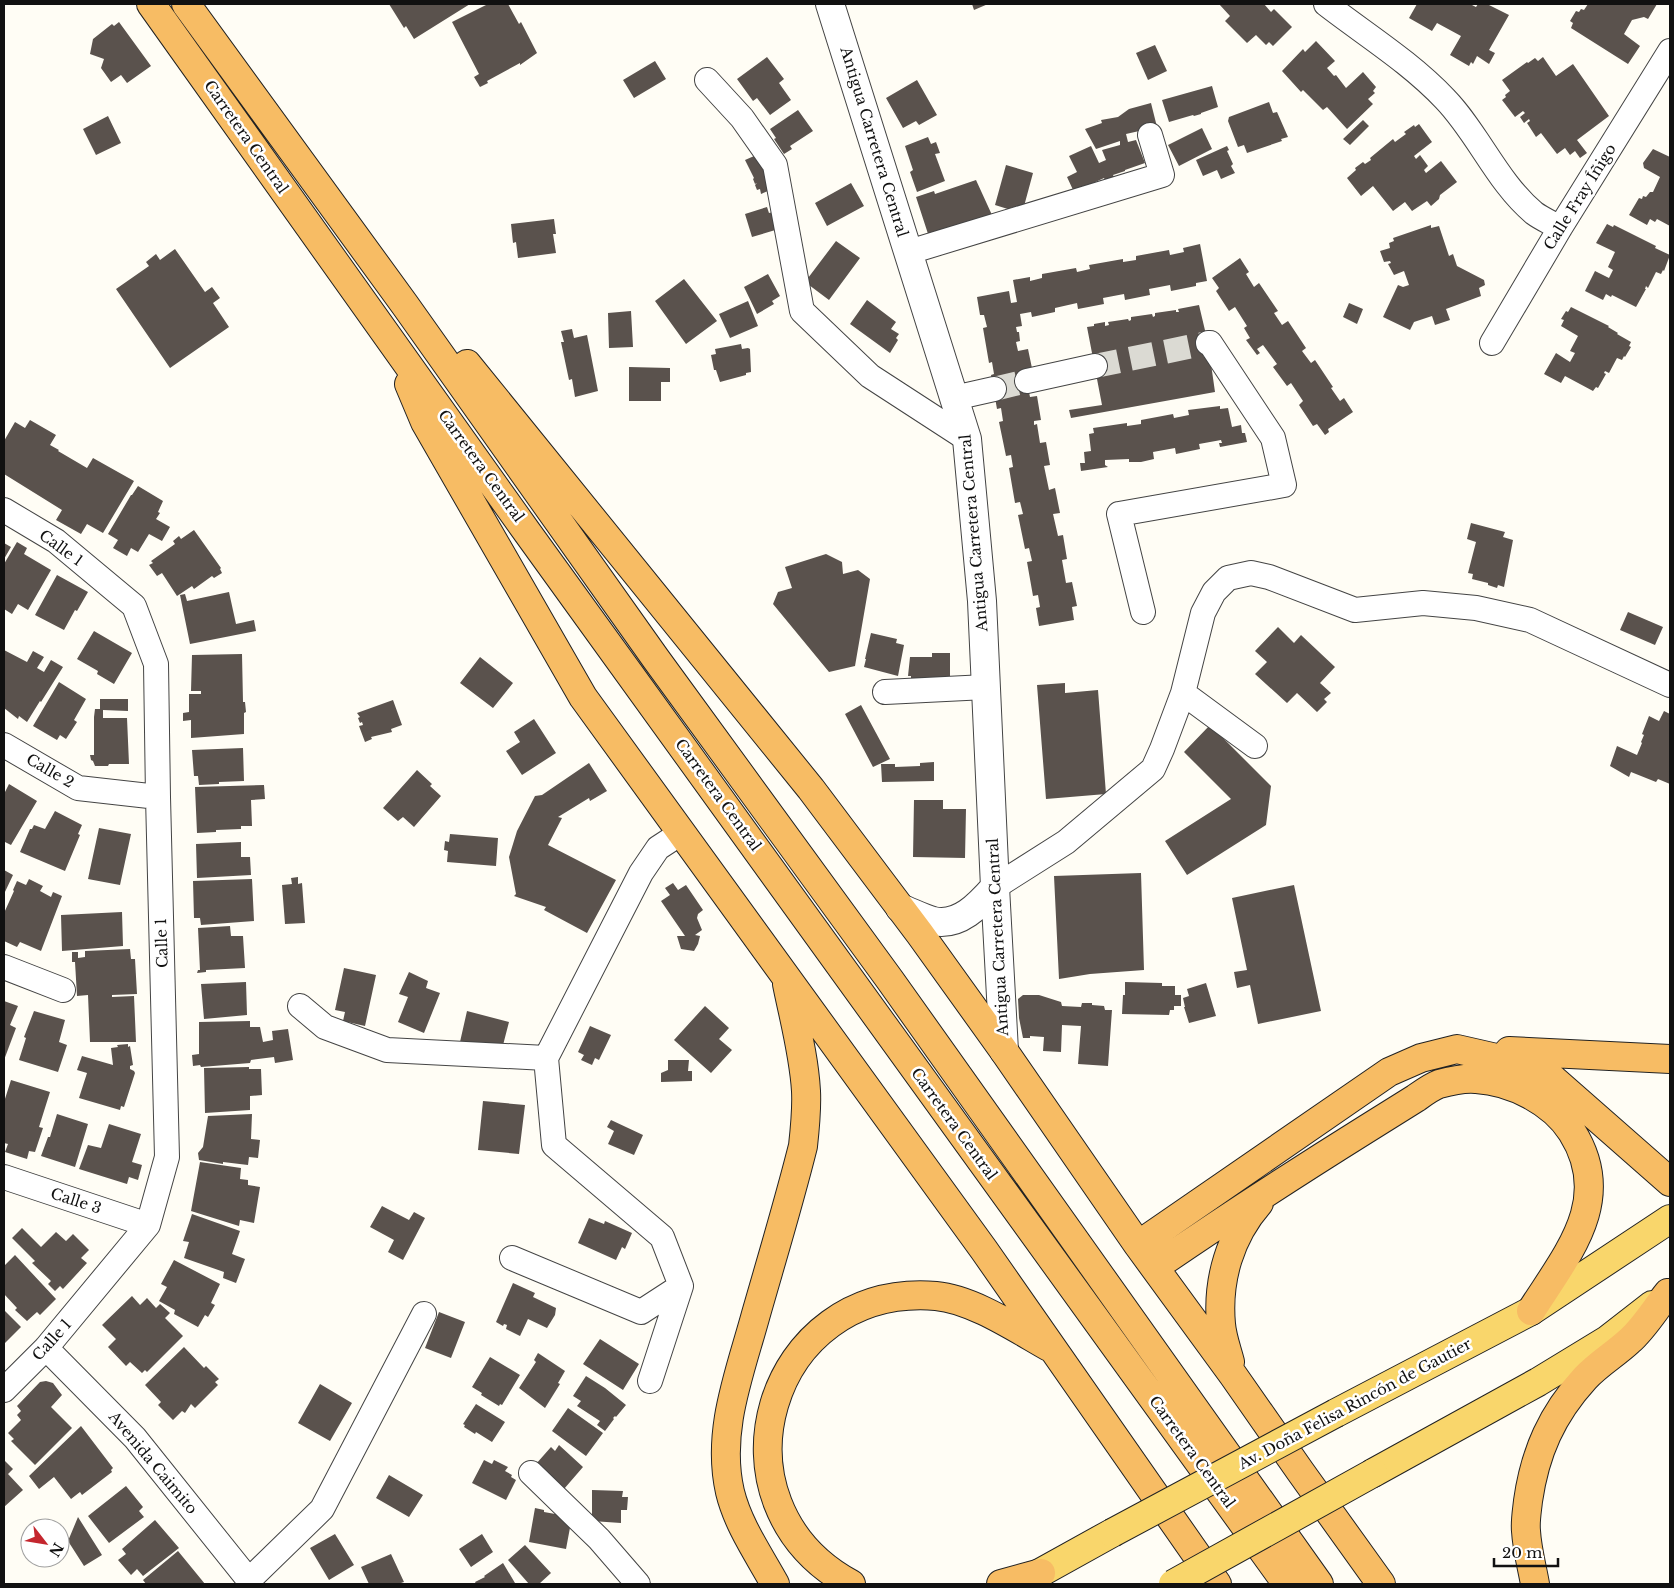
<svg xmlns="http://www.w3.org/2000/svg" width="1674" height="1588" viewBox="0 0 1674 1588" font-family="'Libre Baskerville',serif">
<rect width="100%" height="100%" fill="#fffdf5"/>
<path fill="#5a524d" d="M389,4H470L414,39L406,26L404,28Z
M488,4H508L519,24L521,22L537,53L520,65V63L487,81L488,83L480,87L474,77L479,74L452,22Z
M972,4H988L974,10Z
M1219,4H1264L1271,12L1274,9L1292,27L1273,46L1269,42L1266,45L1256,35L1247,43L1225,21L1230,16Z
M1417,4H1470L1476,7L1478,4H1487L1509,15L1489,50L1495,53L1489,64L1477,56L1473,64L1471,62L1469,66L1450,55L1461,36L1437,23L1432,31L1409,18Z
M1588,4H1657L1648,19L1644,17L1632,20L1624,34L1640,46L1628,64L1571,28L1573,23L1570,21L1576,11L1579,12L1581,9L1584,10Z
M119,22L151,66L127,83L121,75L111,82L101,68L104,59L90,54L93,39L112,24L114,26Z
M1316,41L1335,61L1327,68L1334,76L1336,75L1346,88L1363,72L1376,87L1373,91L1375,93L1368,99L1373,104L1347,129L1327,107L1323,110L1303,90L1301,92L1282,71L1303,49L1305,52Z
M1155,45L1167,71L1148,80L1136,53Z
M767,57L784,79L779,83L791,100L770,115L757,98L753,101L737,79Z
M1543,57L1556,76L1573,64L1609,116L1577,140L1587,153L1580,158L1575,151L1570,155L1565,148L1557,154L1541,133L1536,137L1527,123L1530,121L1529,119L1524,123L1520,117L1525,113L1523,111L1515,117L1502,100L1506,97L1505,95L1510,91L1502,80L1527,62L1528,63L1535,58L1538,61Z
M655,61L666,79L634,98L623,80Z
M917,80L937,115L919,125L916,121L903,128L886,98Z
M1212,86L1218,107L1201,113V114L1194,116L1193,115L1169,122L1162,100Z
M1269,102L1273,113L1277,112L1288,137L1281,139L1282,141L1247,153L1244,145L1238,147L1228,121L1229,117Z
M1151,103L1157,127L1126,134L1128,142L1136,140L1145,163L1125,170V171L1113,175L1114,177L1105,180L1104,178L1074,192L1067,177L1077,172L1069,156L1091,146L1099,163L1106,160L1102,150L1120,145V141L1096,149L1085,129L1102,123L1101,120L1118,117L1129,109Z
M798,110L813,131L790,146L792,149L784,154L774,139L776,138L770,129Z
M108,116L121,143L96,155L83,129Z
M1363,120L1369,126L1350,145L1343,139Z
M1419,124L1432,142L1414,156L1416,159L1420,155L1428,166L1424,170L1426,173L1441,161L1457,182L1440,195L1439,199L1431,206L1427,201L1412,211L1405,202L1393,211L1373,186L1361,196L1347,178L1356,170L1355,168L1363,162L1365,164L1371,160L1370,158L1393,139L1395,142L1406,134L1404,132L1414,125L1415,127Z
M1202,128L1212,149L1179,166L1168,145Z
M928,137L931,144L936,142L940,153L935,154L945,181L917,192L910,172L913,170L905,146Z
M1227,146L1229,150L1227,151L1233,164L1231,166L1235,173L1221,179L1217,170L1203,176L1196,160Z
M1653,149L1670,157V226L1657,219L1655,222L1650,219L1647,225L1629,215L1639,198L1642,199L1643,196L1646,197L1650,192H1653L1660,177L1644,168L1643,163Z
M761,153L775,188L761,194L760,189L757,190L755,185L757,183L755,184L753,179L754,178L745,160Z
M1006,165L1033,173L1023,210L1012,207L1011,210L995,205Z
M976,180L992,215L930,240L916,197L934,191L935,194Z
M851,183L864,206L827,226L815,203Z
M767,207L769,213L773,212L782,228L752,237L745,214Z
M554,219L556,234H553L556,253L518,258L516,242L513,243L511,224Z
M1607,224L1613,227L1614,225L1656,246L1655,248L1670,255L1664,271L1663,270L1661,274L1656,272L1648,288L1646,286L1645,289H1646L1636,307L1612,295L1611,297L1606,294L1603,300L1585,291L1595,271L1609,278L1613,270L1608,267L1615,252L1596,243Z
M1431,225V228L1439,226L1449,256L1453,254L1457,266L1484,280L1485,285L1479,288L1481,296L1446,309L1450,320L1435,325L1432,316L1414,322L1410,330L1383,317L1398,285L1403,287L1409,285L1404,271L1394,275L1388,264L1391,263L1390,261L1384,262L1380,251L1390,248L1389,243L1394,241L1393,238Z
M836,241L860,258L829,300L805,282Z
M1200,244L1207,281L1196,283V286L1171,291L1170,285L1149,289L1150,295L1125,300L1124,294L1103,298L1104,304L1078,309L1077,303L1055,308V312L1032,317L1031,312L1020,314L1022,326L1016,327L1017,332H1019L1020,341L1016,342L1018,351L1028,349L1033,373L1026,378L1030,397L1037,396L1041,420L1034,421V425L1037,424L1040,443L1046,442L1050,465L1044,466L1049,490L1055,488L1060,513L1053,514L1058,536L1063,535L1067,559L1062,560L1066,583L1072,582L1077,606L1072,607L1074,620L1039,626L1036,608L1040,607L1038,595L1033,596L1027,562L1032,561L1029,548L1025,549L1018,515L1023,514L1020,502L1015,503L1009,468L1013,467L1011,455L1006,456L999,422L1003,421L1001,408L997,409L991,375L994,374L992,362L989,363L983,328L987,327L984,315H980L977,297L1009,291L1011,303L1017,302L1013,280L1030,277V281L1042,278V274L1076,268L1077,272L1090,269L1089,265L1123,259V262L1136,260V256L1169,250L1170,255L1184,252L1183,248Z
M175,249L205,292L212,287L220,298L213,303L229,327L170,368L116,289L149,266L146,262L156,254L160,260Z
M1240,258L1249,272L1246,274L1254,287L1259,283L1278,311L1274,313L1282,325L1288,321L1306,348L1302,351L1311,363L1315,360L1333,387L1331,388L1340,401L1344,398L1353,412L1328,429L1329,432L1325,435L1317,424L1313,426L1299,405L1303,401L1291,383L1287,386L1273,367L1277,364L1263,345L1257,349L1260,353L1257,355L1246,340L1250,338L1244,328L1247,326L1235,307L1229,311L1216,291L1219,288L1212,278Z
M768,274L780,296L772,301L774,304L757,314L744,287Z
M684,279L717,321L686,344L655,301Z
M867,300L896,322L891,329L899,334L896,338L898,340L890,353L850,324Z
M748,301L758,326L730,338L719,314Z
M1349,303L1363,309L1357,324L1343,317Z
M1199,305L1208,343L1215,392L1071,418L1069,410L1102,405L1087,327L1094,326V324L1105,322V326L1109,325L1108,322L1128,319L1129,321L1131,320V317L1152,314L1153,317L1155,316V313L1176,310V312H1179L1178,309Z
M1571,307L1609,326L1608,327L1618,333L1617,334L1631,342L1629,346L1631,347L1625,357L1624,356L1622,360L1617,358L1609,373L1605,371L1604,373L1606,374L1598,388L1596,387L1593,391L1565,376L1561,383L1544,374L1556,353L1570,362L1575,353L1570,351L1578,336L1561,326L1564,320L1561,319L1566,311L1568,312Z
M631,311L633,347L609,348L608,313Z
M572,329L574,338L587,335L598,391L575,397L572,379L569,380L561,342H564L561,331Z
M741,344L742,349L748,348L750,349L751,372L746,373V375L720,382L716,370H714L711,355L716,354L715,349Z
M629,367L670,368V382H661V401H629Z
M1220,406V409L1228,408L1232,427L1241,425L1242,433H1245L1247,442L1220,447L1219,443H1222L1221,440L1199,444L1200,449L1176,454L1175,448L1153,452L1154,459L1141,462H1129V459L1105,460V465L1108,467L1081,471L1080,463H1085L1084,452L1091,451L1089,434L1094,433L1093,428L1127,423V426L1141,424V420L1173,414L1174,418L1189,415L1188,410Z
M30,420L56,435L50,445L59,450L58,451L87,468L93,458L134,481L103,533L87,524L81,534L56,520L62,510L4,474V441L15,422L25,428Z
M138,486L163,501L158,512L160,513L156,519L170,527L162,541L149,534L138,552L131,548L127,556L113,548L118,540L108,534L131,495H132Z
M1471,523L1505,532L1503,537L1513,540L1504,587L1498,585L1497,588L1488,585V583L1472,579L1473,574L1468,573L1476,542L1467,539Z
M194,530L221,568L220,569L222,573L214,578L212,576L194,589L192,586L177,596L162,573L157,576L149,565L153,563L151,561L175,544L173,541L179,536L181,539Z
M17,542L27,548L24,554L51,570L28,610L18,604L12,614L4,609V564Z
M4,543L11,547L4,559Z
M826,554L842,562L843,574L858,570L870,579L855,666L829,672L773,604L778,592L792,588L785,567Z
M57,575L88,592L77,611L75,610L64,630L35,615Z
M229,592L236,624L254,620L256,631L190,644L180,595L185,594L187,601Z
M1628,612L1663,627L1655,645L1620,630Z
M1278,627L1294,643L1301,635L1335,667L1320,683L1331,693L1324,699L1327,702L1317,712L1297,693L1287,703L1255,674L1267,662L1255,651Z
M94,631L132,653L114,684L97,674L98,671L77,659Z
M871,633L897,639L896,643L904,645L898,676L864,667L866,659H865Z
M4,650L27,662L33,651L44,657L37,668L44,672L51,660L63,667L41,702L40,701L27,722L19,716L18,719L4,708Z
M932,653H950V679L911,684V676H908L910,657H932Z
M242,654L243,702H245L246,712L244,713V734L191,738V720L183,721V713L189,712V694H201V691H191L192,655Z
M480,657L513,683L493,708L460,683Z
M59,682L86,699L74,720L77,722L66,739L60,735L57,740L33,726Z
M1065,683V693L1098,690L1106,794L1046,799L1037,685Z
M100,699H128V711L103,710V718H127L129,764H109L108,766H95L93,761L91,760L90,755H94V717L95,709H100Z
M393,700L402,725L391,729L392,732L371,737L372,739L365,742L359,726L363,725L362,722L360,723L358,718L360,717L357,713Z
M861,705L890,759L873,767L845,714Z
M1664,711L1670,714V784L1658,779L1656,782L1631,772L1629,777L1610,766L1617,746L1637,755L1642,743L1641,742L1644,735L1642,734L1649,716L1659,721Z
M534,719L556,753L522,775L506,751L520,742L514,732Z
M1210,725L1271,786L1266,825L1187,875L1165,841L1231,799L1184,752Z
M243,748L244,781L219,782V784L199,785L198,776H194L192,750Z
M934,762V781L882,782L881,764H895V767L920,766V763Z
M589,763L607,791L590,801L589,798L558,817L562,818L548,845L616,880L587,933L544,910L546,907L514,896L516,894L509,857L517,831L535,796L542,795Z
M417,770L432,784L430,786L441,796L414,827L403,817L398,821L383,808Z
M9,784L37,801L11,845L5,842L4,844V794Z
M264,785L265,799L251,800L252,826H241V829L216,830V832L197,833L195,787Z
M914,800H943V809H966L965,858L913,857Z
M55,811L82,825L78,834L80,835L65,871L20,852L30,829H32L34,825L45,829Z
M99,828L131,834L120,885L88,879Z
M450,834L498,838L496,866L447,862L448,851L444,850L445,841L449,842Z
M241,842V857H250L251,875L197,878L196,844Z
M4,870L13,875L4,894Z
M1141,873L1144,970L1090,974L1059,979L1054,876Z
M298,877V884L302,883L305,923L285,924L282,885L292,884L291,878Z
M29,879L43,886L40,891L51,897L53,892L62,896L41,951L20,942L17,947L4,941V913L14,891L13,890L17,881L26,885Z
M252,879L254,921L201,925L200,918H194L193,881Z
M673,883L678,890L686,885L703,910L698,914L697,918L702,930L695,935L700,936L698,944L694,951L681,949L677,936H685L661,901L670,895L665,888Z
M1294,885L1321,1011L1258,1024L1250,985L1237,988L1234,972L1247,970L1232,898Z
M122,912L123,946L62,951L61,915Z
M230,926L231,936H243L245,968L206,970V972L197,973L198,970H200L198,928Z
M130,949L131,959H135L137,994L112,995V997L134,996L136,1042H90L88,995L77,996L75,962H72V952H78V958L85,957V951Z
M344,968L376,975L365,1026L343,1021L345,1012L335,1010Z
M409,972L428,981L426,988L440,993L424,1033L398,1022L408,997L399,994Z
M246,982L247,1015L204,1019L201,984Z
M1125,982L1162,983V986H1175V995H1181V1006H1174V1010H1170L1169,1015L1122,1014L1123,995H1125Z
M1206,983L1216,1016L1189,1023L1184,1007H1185L1183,998L1189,996L1187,989Z
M1023,995H1039L1061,1002L1062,1006L1081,1007L1082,1003H1092V1005L1104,1006L1105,1010H1112L1108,1066L1078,1064L1081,1026L1062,1025L1061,1052L1043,1051L1044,1037L1030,1036V1038H1023L1019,1018L1018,999Z
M4,1001L18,1006L10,1025L16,1028L4,1060Z
M705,1006L729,1028L719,1039L732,1050L711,1073L674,1040Z
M34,1011L65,1020L59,1042L67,1045L58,1072L19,1060L26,1038L24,1037Z
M467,1011L509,1022L502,1049L460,1042Z
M250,1021V1027H260L263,1042L273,1040L272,1031L288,1029L293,1060L275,1063L274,1057L251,1060L250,1063L201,1067L200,1065L193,1066L192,1055L199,1054V1022Z
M590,1026L611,1035L599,1060L595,1058L592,1065L581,1060L584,1055L578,1052Z
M128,1044V1047L130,1046L133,1065L130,1066V1069L134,1071L135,1073L124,1107L121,1106L120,1110L79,1098L87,1073L77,1070L82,1056L113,1065L111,1048L118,1047L117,1045Z
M668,1060H689L688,1071H692V1081L661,1082V1073L668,1070Z
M249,1067V1069H261L262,1095L250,1096V1110L205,1113L204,1068Z
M11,1080L50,1092L39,1127L43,1128L35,1152L29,1151L27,1159L5,1152L8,1144L4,1143V1102Z
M483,1101L525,1105L519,1154L478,1150Z
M57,1114L88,1124L75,1167L41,1156L48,1137H50Z
M252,1114L251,1139L260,1140L258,1158L249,1157L248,1165L223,1162V1164L199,1160L198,1153L203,1147L208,1116Z
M611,1120L643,1135L634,1155L608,1144L614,1131L607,1127Z
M109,1124L141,1134L132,1162L142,1165L138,1180L129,1177L127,1184L79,1169L88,1145L101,1148Z
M200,1162L241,1168L240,1179L248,1180V1185L260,1187L254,1223L240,1220L239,1226L191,1211Z
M382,1206L409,1220L414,1212L425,1218L403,1260L388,1252L394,1240L370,1227Z
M192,1214L240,1231L232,1254L245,1259L236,1283L223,1278L224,1272L184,1258L189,1242L183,1241Z
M589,1218L604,1224L605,1221L632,1233L625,1249L622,1247L616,1260L578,1243Z
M22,1228L41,1247L56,1232L66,1241L73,1234L89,1250L81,1258L87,1263L63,1289L60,1286L55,1291L48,1284L51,1281L32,1263L35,1261L12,1238Z
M15,1255L56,1299L40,1315L37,1312L27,1321L15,1310L17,1308L4,1294V1266Z
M174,1260L220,1284L211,1303L215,1305L208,1317L205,1315L198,1327L174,1314L175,1310L159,1301L167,1287L161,1284Z
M513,1283L535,1293L533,1297L556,1308L555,1315L547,1328L528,1319L520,1336L506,1329L507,1325L504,1324L503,1326L496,1322Z
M132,1296L140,1305L147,1298L156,1308L160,1304L170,1313L165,1318L183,1336L147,1372L145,1370L142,1373L130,1362L126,1366L108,1347L116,1339L102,1325Z
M4,1310L21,1327L4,1344Z
M439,1312L465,1322L451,1358L425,1348Z
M600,1339L639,1364L623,1390L583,1364Z
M184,1347L204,1368L206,1366L219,1379L215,1382L218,1385L195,1408L191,1404L185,1413L182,1411L173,1420L158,1405L161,1402L145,1385Z
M538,1353L565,1371L558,1383L560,1384L545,1408L519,1388L536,1362L534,1360Z
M490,1357L520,1375L502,1405L500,1404L499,1406L481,1395L482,1393L472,1387Z
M586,1376L605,1388L626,1405L616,1417L615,1416L613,1418L614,1419L605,1431L597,1425L600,1421L577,1406L581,1401L573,1396Z
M46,1381L53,1383L62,1395L51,1407L72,1428L35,1465L11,1441L14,1439L8,1433L21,1420L17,1415L21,1411L17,1406L40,1382Z
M320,1384L352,1403L330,1441L298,1423Z
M476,1404L505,1422L492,1442L476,1432L475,1434L464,1427L465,1425L463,1424Z
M568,1408L603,1433L586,1456L552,1431Z
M81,1426L113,1468L111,1470L112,1472L82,1495L80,1492L71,1499L54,1477L39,1489L29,1476Z
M559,1445L583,1467L564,1489L536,1464L551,1447L555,1451Z
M484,1460L492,1464L494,1460L508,1467L505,1471L512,1475L511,1477L516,1480L506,1500L472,1483Z
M5,1461L13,1469L8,1474L23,1490L4,1507V1462Z
M389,1475L423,1495L409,1517L376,1498Z
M126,1486L143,1507L139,1511L144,1517L109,1543L88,1516Z
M592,1490L623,1491L622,1497H628L627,1510H621V1523L592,1521Z
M535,1508L544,1510V1512L572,1517L566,1549L529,1542Z
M78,1517L102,1555L84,1566L68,1541Z
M155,1520L179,1548L143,1576L137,1569L131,1575L118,1560L126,1554L122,1549Z
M335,1534L354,1565L329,1580L310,1548Z
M482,1534L493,1552L471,1567L459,1549Z
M525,1545L551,1573L539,1584H529L508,1560Z
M178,1551L205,1584H146L143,1580Z
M391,1554L404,1582L398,1584H369L361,1567Z
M503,1563L515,1583L476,1584L475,1582L485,1577L484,1576Z"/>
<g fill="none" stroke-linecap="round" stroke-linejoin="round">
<path stroke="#dbdad3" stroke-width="24" stroke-dasharray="24 12" stroke-linecap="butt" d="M1095,366L1208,343
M994,389L1027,381"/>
<g stroke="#444" stroke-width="26">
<path id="minor" d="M1326,4C1366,35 1410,62 1445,99C1478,133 1497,182 1534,213C1542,219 1552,223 1560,228
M707,80L742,118L775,165L802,311L870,376L967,439
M909,252L1162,175L1150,135
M1492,343L1560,228L1670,51
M1027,381L1095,366
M954,398L994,389
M4,510L56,541L134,606L156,664L158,797L167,1157L148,1225L46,1348L4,1390
M1143,612L1119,514L1284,485L1273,438L1210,343H1208
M885,692L986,687
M1183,693L1255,746
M4,745L78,788L158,797
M995,887L1066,842L1153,769L1162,749L1183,693L1203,613L1214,592L1228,578L1251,573L1269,577L1355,610L1423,603L1476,608L1530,620L1670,685
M4,967L63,990
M300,1006L325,1027L387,1050L546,1058
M4,1177L148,1225
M512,1258L641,1312L681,1286
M46,1348L135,1438L252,1584
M650,1381L681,1286L662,1237L554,1145L546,1058L641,873L658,848L681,833
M531,1473L599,1539L638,1584
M249,1580L322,1509L424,1314"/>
</g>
<g stroke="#444" stroke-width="30">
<path id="tertiary" d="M830,4L967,439L982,601L995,887L1004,1051
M900,908C911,912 922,918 933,921C959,927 979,905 995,887"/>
</g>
<g stroke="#222" stroke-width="30">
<path id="primary" d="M1336,1413L1531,1311L1670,1219
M1373,1473L1538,1382L1607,1340L1652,1305
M1020,1584L1112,1533"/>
</g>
<g stroke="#222" stroke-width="30">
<path id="trunk" d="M151,4L527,532L1287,1584
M186,4L405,305L656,659L890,980L1319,1584
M467,364L811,789L920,934L1004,1051L1138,1245L1233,1375L1300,1471L1381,1584
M409,384L425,422L583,697L984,1250L1217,1584
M1509,1051L1670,1059
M1138,1245L1389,1072L1421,1058L1457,1049L1514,1062L1539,1070L1554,1080L1670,1182
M1155,1267C1225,1219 1296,1173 1368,1128C1384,1118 1400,1108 1416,1098C1423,1093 1431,1087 1439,1084C1450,1081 1465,1078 1476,1079C1512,1081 1553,1102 1572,1132C1615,1200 1567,1254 1531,1311
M1230,1362C1227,1350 1222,1337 1221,1324C1217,1280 1230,1236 1259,1203
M775,1584C759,1555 738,1525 730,1492C716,1431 740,1373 756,1314C772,1258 789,1202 803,1146C805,1128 807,1110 806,1091C804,1055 794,1019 787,984
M851,1584C702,1503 767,1282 936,1296C972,1299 1017,1329 1049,1347
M1001,1584L1041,1573
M1535,1584C1532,1567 1527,1549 1526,1531C1525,1521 1527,1511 1528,1501C1535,1452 1552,1414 1585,1378C1598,1364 1615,1354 1629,1341C1644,1328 1655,1309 1668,1293"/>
</g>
<use href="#minor" stroke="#fff" stroke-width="24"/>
<use href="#tertiary" stroke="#fff" stroke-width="28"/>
<use href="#primary" stroke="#f9d66b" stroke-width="28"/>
<use href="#trunk" stroke="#f7bc64" stroke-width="28"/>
<g stroke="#222" stroke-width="30" stroke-linecap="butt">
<path id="primary-bridge" d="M1112,1533L1336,1413
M1173,1584L1373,1473"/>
</g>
<use href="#primary-bridge" stroke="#f9d66b" stroke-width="28"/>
</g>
<g text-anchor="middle" stroke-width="5" stroke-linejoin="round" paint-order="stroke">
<g font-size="15" fill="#111" stroke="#fff">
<text transform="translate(246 137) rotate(55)" y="5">Carretera Central</text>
<text transform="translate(874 142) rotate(73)" y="5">Antigua Carretera Central</text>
<text transform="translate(1580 197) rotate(-58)" y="5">Calle Fray Íñigo</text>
<text transform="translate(481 466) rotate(54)" y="5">Carretera Central</text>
<text transform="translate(974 533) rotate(-95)" y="5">Antigua Carretera Central</text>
<text transform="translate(61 548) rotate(36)" y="5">Calle 1</text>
<text transform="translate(50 771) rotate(30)" y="5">Calle 2</text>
<text transform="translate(718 795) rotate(54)" y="5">Carretera Central</text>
<text transform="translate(998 937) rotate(-93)" y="5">Antigua Carretera Central</text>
<text transform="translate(162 943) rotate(-92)" y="5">Calle 1</text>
<text transform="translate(954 1124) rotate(54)" y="5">Carretera Central</text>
<text transform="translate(76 1201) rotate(18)" y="5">Calle 3</text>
<text transform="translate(52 1340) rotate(-48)" y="5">Calle 1</text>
<text transform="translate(1355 1404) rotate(-28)" y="5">Av. Doña Felisa Rincón de Gautier</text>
<text transform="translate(1192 1452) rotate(54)" y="5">Carretera Central</text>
<text transform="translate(153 1463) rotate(50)" y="5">Avenida Caimito</text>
</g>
</g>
<rect width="1674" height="1588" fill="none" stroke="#111111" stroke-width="10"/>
<g transform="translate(45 1543) rotate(121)"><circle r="24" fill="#ffffff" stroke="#a0a0a0"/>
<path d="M0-4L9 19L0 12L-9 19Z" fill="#c4262e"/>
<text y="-8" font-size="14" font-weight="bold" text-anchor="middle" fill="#111111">N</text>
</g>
<path d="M1494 1558v8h64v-8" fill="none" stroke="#111111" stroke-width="2.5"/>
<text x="1502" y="1558" font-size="15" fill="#111111" stroke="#ffffff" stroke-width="4" paint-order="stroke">20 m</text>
</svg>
